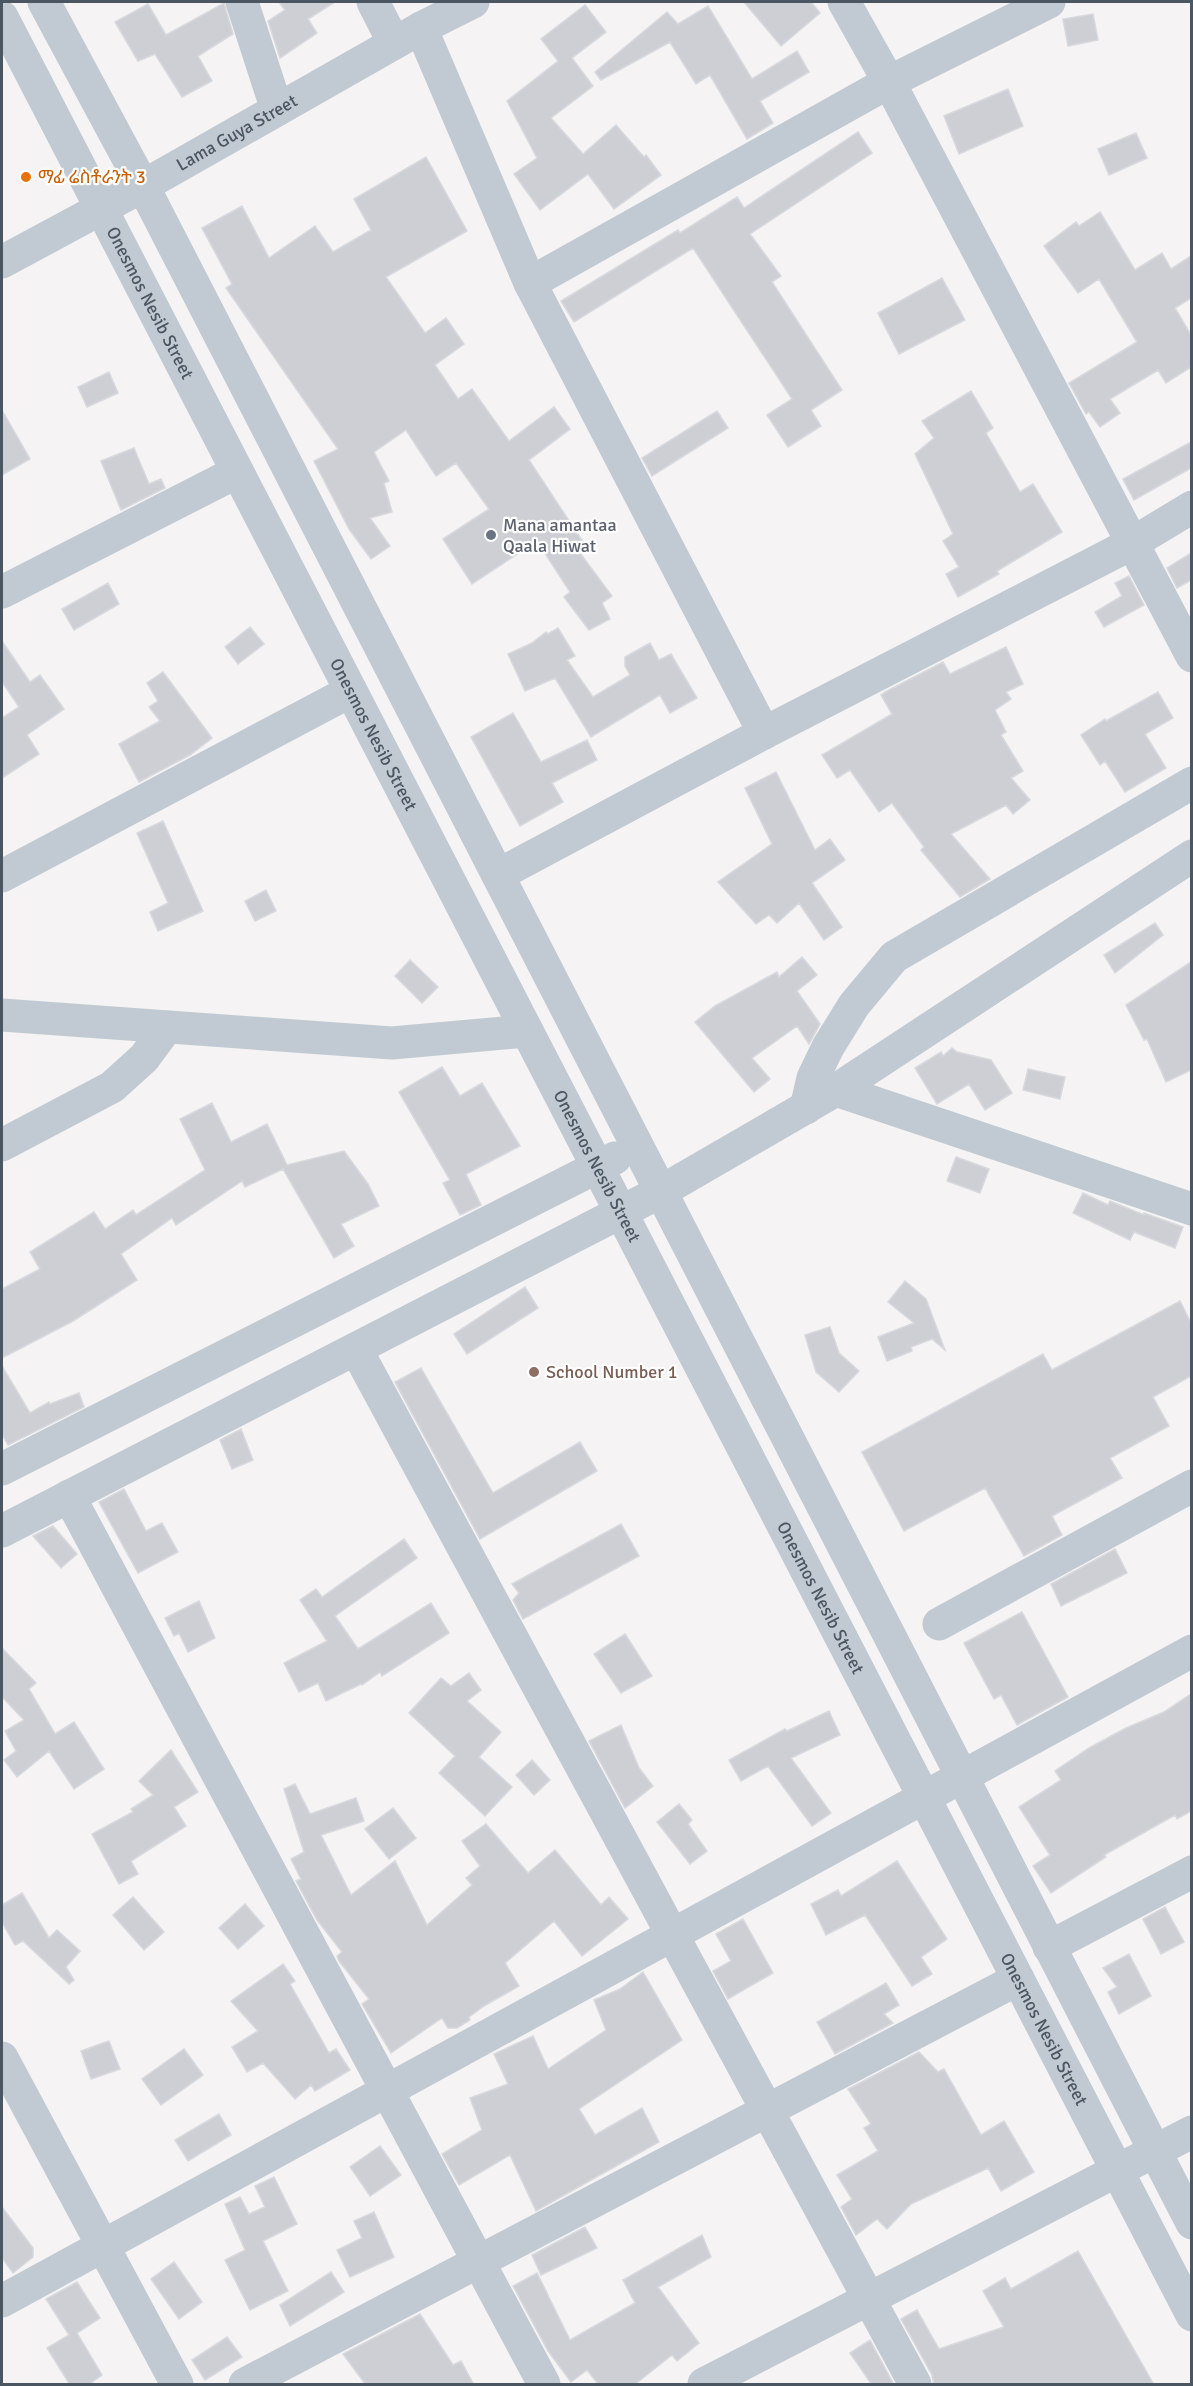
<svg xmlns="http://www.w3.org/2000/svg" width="1193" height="2386" viewBox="0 0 1193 2386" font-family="Signika,'Noto Sans Ethiopic',sans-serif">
<rect width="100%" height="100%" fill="#f5f3f3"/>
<path fill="#cdcfd5" stroke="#d7d9de" stroke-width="1.5" d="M279,2H335L308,19L317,33L280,58L268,21L285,10Z
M744,2H811L820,13L781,46Z
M224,3L233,34L198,56L212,81L182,97L155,54L138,61L115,22L148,4L166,35Z
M585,5L606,32L572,58L593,86L551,118L583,154L616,125L644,157L646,155L661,175L614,209L588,174L540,210L514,174L537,158L507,101L558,61L541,39Z
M708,6L752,79L797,51L809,72L760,101L773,123L747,139L710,75L696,84L670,42L601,80L595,72L667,12L678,24Z
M1093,14L1098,40L1068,46L1063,19Z
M1008,89L1023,126L959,154L944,116Z
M858,132L872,153L750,234L781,276L772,282L842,390L811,410L821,426L788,447L767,415L792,399L693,248L574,322L561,301L678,230L680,233L737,197L744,208Z
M1136,133L1147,158L1109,175L1098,149Z
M426,157L467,231L386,277L425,333L446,318L464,344L435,365L458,399L472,389L509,441L554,407L570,429L529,460L587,548L580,553L612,596L602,603L610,619L589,630L564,597L570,592L537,541L472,584L443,539L489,509L456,463L436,476L406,430L374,452L389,481L384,483L392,512L370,518L390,546L371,559L349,529L314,461L338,449L226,288L232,284L202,228L242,206L269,258L315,226L333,252L371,230L354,199Z
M1100,212L1135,270L1162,253L1171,269L1191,256V298L1175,308L1191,335V367L1166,383L1158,370L1110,399L1120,413L1100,427L1089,412L1086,414L1069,383L1137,342L1099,279L1078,293L1044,246L1076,222L1079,226Z
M942,278L965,320L899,354L878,313Z
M109,372L118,393L87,407L78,387Z
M971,391L993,428L986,433L1020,492L1033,484L1062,532L997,571L999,574L958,597L946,574L959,567L943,541L953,534L915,454L934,438L922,421Z
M2,410L30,459L2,475Z
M717,411L728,428L652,476L642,458Z
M1191,442V468L1134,500L1123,479Z
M134,448L149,484L161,479L165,488L121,510L101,461Z
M1191,553V580L1177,588L1167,568Z
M1129,576L1144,605L1104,627L1095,612L1122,596L1115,583Z
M108,583L119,604L74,630L62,609Z
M250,627L264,644L238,664L225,647Z
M558,628L575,656L567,660L593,697L630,675L625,666V657L650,643L659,660L671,654L697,698L670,713L660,695L591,737L555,678L525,691L508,654L532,643L546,632L548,634Z
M2,641L30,682L40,675L64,709L27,735L39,754L2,778V718L19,707L2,682Z
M1006,647L1023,684L1006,692L1011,699L995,710L1006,732L1001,735L1023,771L1011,778L1030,800L1013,814L1006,805L951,834L990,879L960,897L921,850L924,847L892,803L879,812L850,770L837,778L822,755L892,714L881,695L887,691L943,662L950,674Z
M163,672L212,738L190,755L139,782L119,744L160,721L149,707L158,701L147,683Z
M1158,692L1173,718L1145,734L1166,768L1125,792L1105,761L1100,765L1081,735L1105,719L1106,721Z
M513,713L541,762L587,740L597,760L552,783L563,802L520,826L471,737Z
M776,772L815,850L830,839L845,860L812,883L842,927L824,940L799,903L777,923L769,915L756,924L718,882L772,844L745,788Z
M163,821L203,911L158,931L150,912L168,903L137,833Z
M266,890L276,911L255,921L245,901Z
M1155,923L1163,935L1115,973L1104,955Z
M802,957L817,975L797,991L820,1024L809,1044L797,1026L752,1058L770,1079L754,1092L695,1022L715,1006L777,972L779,977Z
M410,960L438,987L422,1003L395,976Z
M1191,962V1070L1166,1082L1147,1039L1144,1040L1126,1005Z
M952,1048L957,1052L991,1060L1012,1093L985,1110L969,1084L937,1104L915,1068L941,1052L943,1056Z
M442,1067L460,1096L482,1083L520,1146L466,1174L481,1205L460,1215L443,1183L450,1180L399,1092Z
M1028,1069L1065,1077L1060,1099L1023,1090Z
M212,1103L231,1142L267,1124L287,1165L344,1151L368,1184L379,1206L341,1224L354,1246L334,1258L283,1169L245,1187L242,1181L176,1225L172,1218L121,1254L137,1280L73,1321L2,1358V1289L40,1269L30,1252L94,1212L105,1229L133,1210L136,1215L205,1170L180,1119Z
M956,1157L989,1169L980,1193L947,1181Z
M1083,1193L1108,1205L1110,1201L1144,1215V1213L1183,1227L1175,1248L1134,1232L1130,1240L1073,1213Z
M905,1281L926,1299L945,1350L932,1339L911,1347L912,1351L887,1361L878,1337L914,1323L888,1302Z
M525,1287L538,1308L467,1354L454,1334Z
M1180,1301L1191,1323V1376L1153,1397L1169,1426L1110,1458L1122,1478L1052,1516L1062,1535L1024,1556L985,1488L904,1531L862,1452L1043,1354L1052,1370Z
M830,1327L839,1353L859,1371L839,1392L816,1372L805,1335Z
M2,1366L30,1413L49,1402L50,1404L79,1393L84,1407L8,1445L2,1434Z
M421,1368L493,1493L580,1442L597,1471L480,1539L395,1382Z
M241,1429L253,1460L232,1469L220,1440Z
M124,1489L146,1531L162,1523L178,1552L138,1573L99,1502Z
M621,1524L639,1556L523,1619L513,1600L519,1593L512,1584Z
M53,1526L77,1554L61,1568L33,1536Z
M404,1539L417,1558L335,1616L358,1649L431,1603L449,1633L382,1676L380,1672L362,1685L361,1684L326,1701L318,1683L299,1692L284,1663L327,1641L300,1600L316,1589L322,1597Z
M1115,1549L1127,1573L1061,1606L1051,1584Z
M199,1601L215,1638L188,1652L179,1633L174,1636L165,1618Z
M1022,1612L1068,1697L1017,1725L1001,1695L994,1699L964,1643Z
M625,1634L652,1676L621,1693L594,1654Z
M2,1648L36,1683L29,1689L55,1734L74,1722L104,1769L74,1789L49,1751L17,1777L4,1760L16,1751L5,1731L24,1720L2,1697Z
M469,1673L481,1690L467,1701L501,1732L479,1757L512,1787L485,1816L439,1773L455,1756L409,1713L441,1678L451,1686Z
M1191,1694V1811L1177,1819L1175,1815L1104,1855L1106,1857L1051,1893L1033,1866L1050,1855L1019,1807L1061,1780L1055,1771L1089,1748L1126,1728L1164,1712Z
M829,1711L840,1735L791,1758L831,1813L812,1826L768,1766L741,1781L729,1760L785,1729L787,1731Z
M621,1725L639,1768L653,1786L625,1808L589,1741Z
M171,1750L198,1792L174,1807L186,1826L131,1861L138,1874L119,1884L92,1834L133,1812L131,1809L153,1795L139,1781Z
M532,1760L550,1780L534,1795L516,1775Z
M295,1784L310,1814L356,1798L364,1821L321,1835L351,1895L395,1861L427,1925L472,1885L466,1878L480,1866L462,1841L486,1824L528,1873L555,1850L601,1905L609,1897L628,1919L582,1956L554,1921L505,1963L519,1986L484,2006L469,2017L470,2020L457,2028H448L442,2018L391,2053L362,2004L369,1999L339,1961L337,1956L342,1952L317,1920L296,1881L301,1879L291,1859L304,1852L284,1789Z
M679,1804L692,1820L688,1824L707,1851L690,1864L657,1822Z
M393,1808L416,1838L389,1859L365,1829Z
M897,1861L947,1939L921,1957L932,1974L912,1986L865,1915L826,1935L811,1904L838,1890L841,1896Z
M22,1893L49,1938L57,1930L80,1951L66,1967L74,1980L69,1984L23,1941L15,1945L2,1922V1905Z
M133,1897L164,1932L144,1950L113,1915Z
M245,1904L264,1926L238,1949L219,1928Z
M1165,1907L1184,1942L1161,1954L1143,1919Z
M743,1919L773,1973L728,1999L713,1971L731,1961L716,1934Z
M1129,1954L1151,1996L1119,2014L1108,1992L1117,1987L1103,1968Z
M283,1964L295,1981L290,1984L329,2053L336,2049L350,2070L315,2091L311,2085L295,2099L263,2063L247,2072L232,2047L258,2031L231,2001Z
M643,1972L682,2040L579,2109L595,2135L642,2108L659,2142L536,2211L510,2155L459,2185L442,2154L482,2130L470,2098L508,2084L494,2054L533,2036L548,2069L606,2030L594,2000L620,1989Z
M886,1983L899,2005L884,2014L893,2023L835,2054L817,2022Z
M109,2041L120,2069L91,2079L81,2051Z
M184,2049L203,2075L161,2105L142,2079Z
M919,2052L938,2072L944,2069L981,2135L1004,2121L1034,2172L1001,2191L988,2168L911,2204L887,2229L877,2219L856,2235L841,2207L852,2199L837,2175L878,2151L864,2128L871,2124L848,2089Z
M219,2114L231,2135L188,2161L175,2140Z
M380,2146L401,2175L370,2196L350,2167Z
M274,2177L297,2224L263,2241L288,2291L250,2310L225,2260L245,2250L225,2204L240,2197L249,2214L265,2207L255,2186Z
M2,2207L33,2248V2257L13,2273L2,2258Z
M374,2212L394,2257L350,2277L337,2250L362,2238L354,2221Z
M585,2227L597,2248L541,2275L532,2255Z
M702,2235L711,2257L658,2287L699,2343L677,2361L672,2355L634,2385H599L587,2370L571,2382L548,2351L513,2286L537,2273L570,2340L635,2303L623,2280Z
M1078,2251L1154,2385H934L932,2375L901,2319L917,2310L939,2349L1004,2327L983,2291L1005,2278L1011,2289Z
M174,2262L202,2302L179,2319L151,2279Z
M331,2272L344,2292L290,2326L280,2305Z
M77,2282L100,2318L77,2333L102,2375L88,2385H70L47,2348L69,2335L46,2299Z
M420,2314L453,2365L461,2361L474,2385H366L343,2354Z
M227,2337L242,2357L205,2380L192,2360Z
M870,2340L894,2385H872L850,2353Z"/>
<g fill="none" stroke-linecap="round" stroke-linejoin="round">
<g stroke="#c1cad2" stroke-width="33">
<path d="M44,2L143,186L1192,2223"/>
<path d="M242,2L277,110"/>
<path d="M373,2L394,43"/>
<path d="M844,2L889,82L1192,656"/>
<path id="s1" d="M2,17L1192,2315"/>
<path d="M421,28L530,283L764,733"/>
<path id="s2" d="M2,262L143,186L421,28L473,2"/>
<path d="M530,283L889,82L1049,2"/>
<path d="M2,592L237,472"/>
<path d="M498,875L764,733L1131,544L1192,507"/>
<path d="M2,876L351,691"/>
<path d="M2,1015L392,1043L526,1031"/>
<path d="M836,1090L1192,1209"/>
<path d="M806,1108L813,1078L828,1047L854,1005L894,957L1192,783"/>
<path d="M2,1145L112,1087L144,1058L167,1027"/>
<path d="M356,1349L915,2384"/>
<path d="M2,1469L615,1158"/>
<path d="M69,1496L544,2384"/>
<path d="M2,1531L660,1192L836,1090L1192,856"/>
<path d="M939,1624L1192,1486"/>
<path d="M1049,1947L1192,1872"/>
<path d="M2,2058L177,2384"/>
<path d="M2,2301L1192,1651"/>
<path d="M245,2384L1018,1979"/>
<path d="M704,2384L1192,2132"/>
</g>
</g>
<circle fill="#e8710a" stroke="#fff" stroke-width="2" cx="26" cy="177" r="6"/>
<circle fill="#6b7280" stroke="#fff" stroke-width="2" cx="491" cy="535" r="6"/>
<circle fill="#8d6e63" stroke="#fff" stroke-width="2" cx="534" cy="1372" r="6"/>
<g text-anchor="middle" stroke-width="4.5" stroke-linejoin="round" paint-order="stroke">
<g font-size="18" fill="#4a5661" stroke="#fff">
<text dy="6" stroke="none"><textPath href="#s2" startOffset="268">Lama Guya Street</textPath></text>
<text dy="6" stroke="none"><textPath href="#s1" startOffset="322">Onesmos Nesib Street</textPath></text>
<text dy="6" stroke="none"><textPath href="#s1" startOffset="808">Onesmos Nesib Street</textPath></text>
<text dy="6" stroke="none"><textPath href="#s1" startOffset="1294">Onesmos Nesib Street</textPath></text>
<text dy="6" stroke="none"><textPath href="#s1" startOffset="1780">Onesmos Nesib Street</textPath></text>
<text dy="6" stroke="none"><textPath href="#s1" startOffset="2266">Onesmos Nesib Street</textPath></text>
</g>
<g font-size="18" fill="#c56008" stroke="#fff" text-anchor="start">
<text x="38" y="183">ማፊ ሬስቶራንት 3</text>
</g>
<g font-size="18" fill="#5b616d" stroke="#fff" text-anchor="start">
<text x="503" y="531">Mana amantaa<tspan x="503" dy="21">Qaala Hiwat</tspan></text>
</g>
<g font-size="18" fill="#785e54" stroke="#fff" text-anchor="start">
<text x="546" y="1378">School Number 1</text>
</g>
</g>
<rect width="1193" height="2386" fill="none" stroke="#4a5661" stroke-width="6"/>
</svg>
